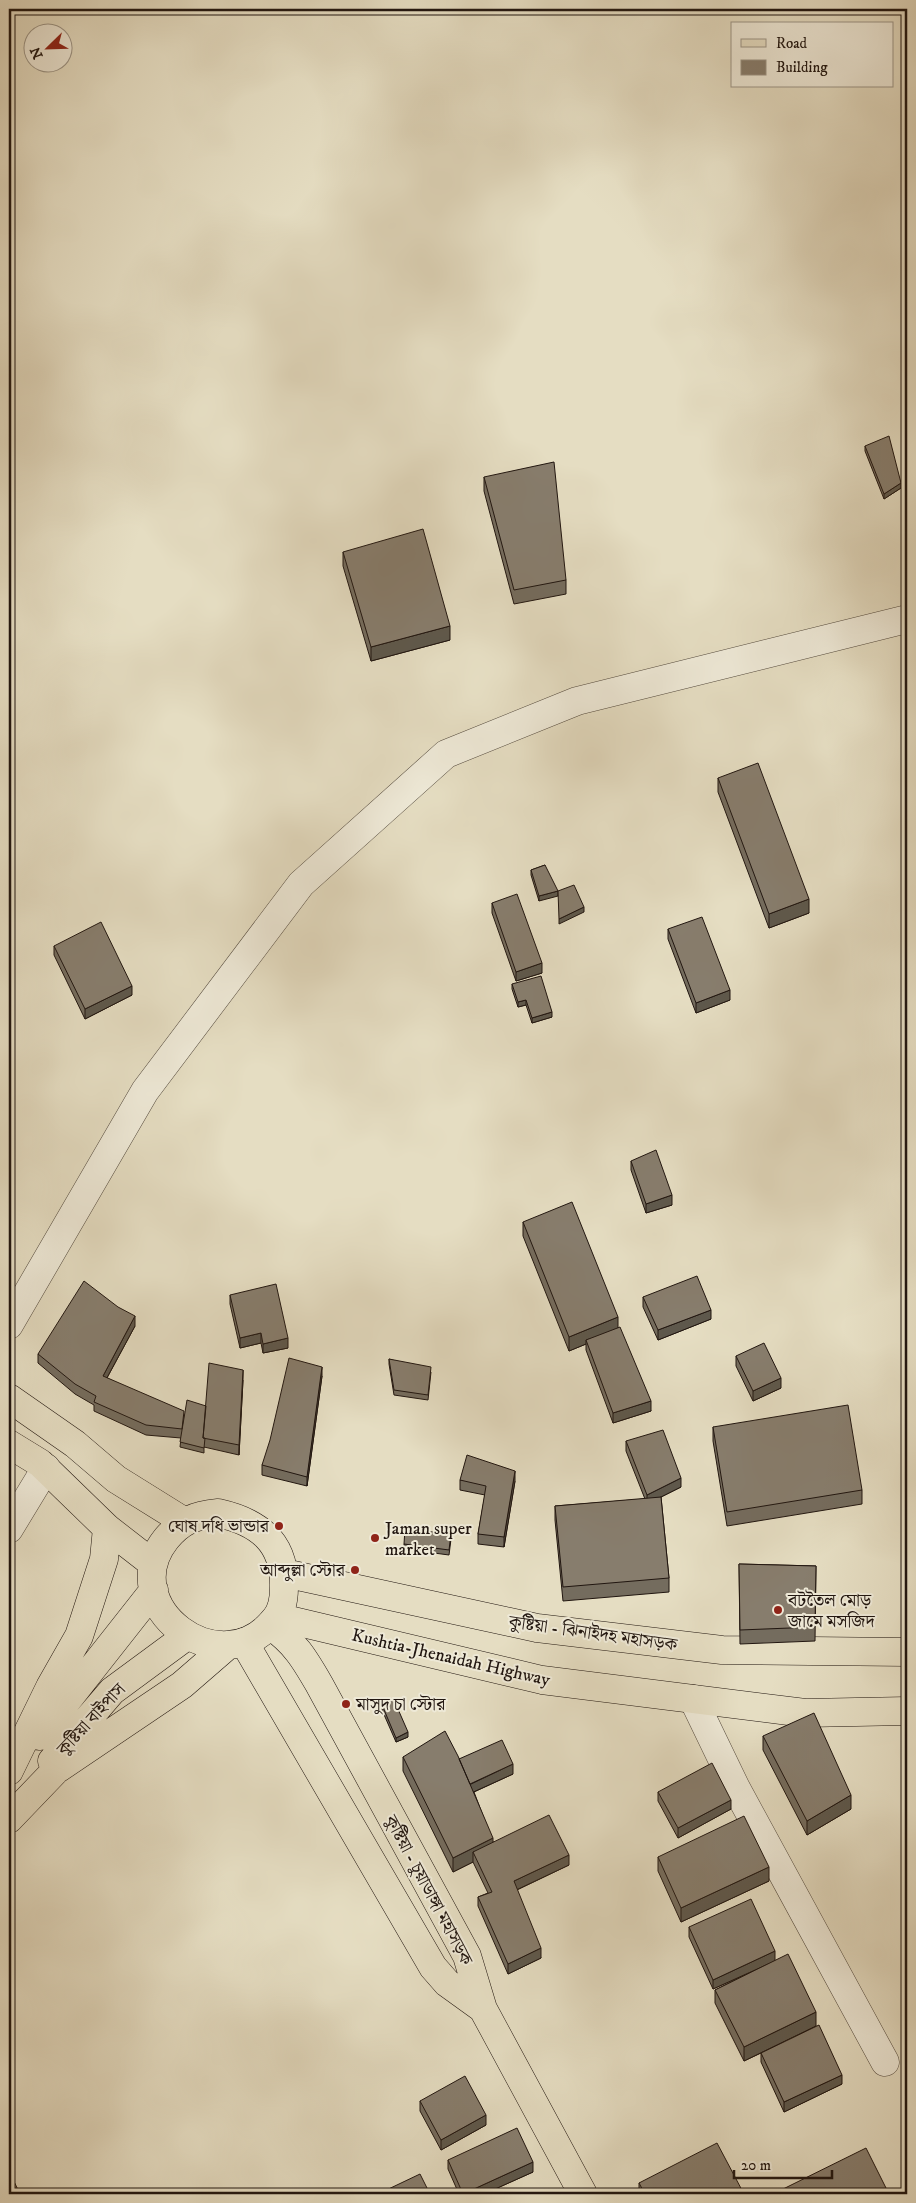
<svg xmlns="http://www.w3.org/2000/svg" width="916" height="2203" viewBox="0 0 916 2203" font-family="'IM FELL DW Pica','Noto Serif Bengali',serif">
<rect width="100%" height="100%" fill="#e5ddc2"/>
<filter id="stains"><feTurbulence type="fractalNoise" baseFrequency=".004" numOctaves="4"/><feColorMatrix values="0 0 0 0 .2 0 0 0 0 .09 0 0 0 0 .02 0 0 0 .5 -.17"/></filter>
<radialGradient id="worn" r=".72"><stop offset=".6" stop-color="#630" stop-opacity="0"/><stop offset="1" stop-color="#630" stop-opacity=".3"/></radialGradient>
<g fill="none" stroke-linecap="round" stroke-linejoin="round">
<g stroke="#52483c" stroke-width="29">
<path id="minor" d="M9,1325L145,1091L301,884L446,754L577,701L907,619
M9,1529L46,1468
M693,1699L736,1788L885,2062"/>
</g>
<g stroke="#211610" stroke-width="29">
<path id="major" d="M270,1625C295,1643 304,1658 319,1684L467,1956L483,2009L583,2194
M244,1642L433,1967L447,1983L483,2009"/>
</g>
<g stroke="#211610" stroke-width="29">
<path id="highway" d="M9,1398L75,1444L116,1479L185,1522
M9,1444L40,1463L107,1528L152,1563
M218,1513C259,1522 285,1542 284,1587C284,1597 282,1611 275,1619C221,1688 113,1606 166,1539C181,1521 195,1515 218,1513Z
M284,1573L537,1628L722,1650L907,1652
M277,1617L542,1680L805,1713L907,1711
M39,1736L154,1590
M52,1761L112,1691L188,1635
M9,1771L50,1687L79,1636L104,1559L107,1528
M9,1819L56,1770L182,1685L227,1646"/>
</g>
<use href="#minor" stroke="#eee9d7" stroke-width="28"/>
<use href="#major" stroke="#e5ddc2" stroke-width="28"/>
<use href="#highway" stroke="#e5ddc2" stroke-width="28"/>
</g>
<path fill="#746c5e" stroke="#211610" d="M865,446L901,488L884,499L865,451Z
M484,477L566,580V594L514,604L484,491Z
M343,552L450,640L371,661L343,566Z
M718,778L809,913L769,928L718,792Z
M545,865L539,901L531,875V870Z
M492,903L542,973L516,981L492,913Z
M668,929L730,1000L696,1013L668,939Z
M54,946L132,995L85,1019L54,955Z
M512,984L552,1017L532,1023L526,1005L518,1007L512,989Z
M631,1161L672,1205L646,1213L631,1170Z
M523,1222L618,1328L651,1411L613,1423L586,1350V1344L569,1351L523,1236Z
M230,1295L288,1348L263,1353L261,1343L240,1348L230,1304Z
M643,1297L711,1319L658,1340L643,1307Z
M135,1326L107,1378L184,1416L206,1406L243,1380L239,1455L204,1447V1453L180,1447L181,1438L146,1435L94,1411V1405L75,1394L38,1363V1354Z
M736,1356L781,1388L753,1401L736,1366Z
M389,1359L431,1372L428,1400L394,1395L389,1364Z
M322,1376L307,1486L262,1475V1465Z
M713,1427L862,1490V1504L727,1526L713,1441Z
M626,1441L681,1487L661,1497L669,1578V1592L563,1601L555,1520V1506L645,1499L626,1451Z
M460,1480L515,1481L504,1547L478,1544V1534L485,1495L460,1490Z
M451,1539L449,1555L404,1549V1544Z
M739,1564L816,1566L815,1641L740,1644Z
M382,1705L408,1737L396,1742L382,1710Z
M763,1736L851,1809L807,1835L763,1750Z
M403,1757L459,1759L513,1774L474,1792L493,1842L569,1865L517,1890L541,1958L508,1974L478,1906V1897L488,1893L473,1862L453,1872L403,1771Z
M658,1792L731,1809L678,1838L658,1801Z
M658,1857L769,1881L681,1922L658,1871Z
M689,1927L775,1960L816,2026L782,2042L842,2084L784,2112L761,2062V2053L744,2061L715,2003V1990L755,1970L713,1989L689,1937Z
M420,2101L486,2125L441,2150L420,2111Z
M448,2160L533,2172L484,2194H459L448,2169Z
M639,2183L744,2194H639Z"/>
<path fill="#5e584c" stroke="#211610" d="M901,483V488L884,499V494Z
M450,626V640L371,661V647Z
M558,891V896L539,901V896Z
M809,899V913L769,928V914Z
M584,907V912L559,924V919Z
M542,963V973L516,981V972Z
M132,986V995L85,1019V1009Z
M730,990V1000L696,1013V1003Z
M526,1000V1005L518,1007V1002Z
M552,1012V1017L532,1023V1018Z
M672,1195V1205L646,1213V1204Z
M711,1310V1319L658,1340V1330Z
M135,1316V1326L103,1385V1376Z
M618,1317V1331L586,1340V1344L569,1351V1337Z
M261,1333V1343L240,1348V1338Z
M288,1338V1348L263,1353V1344Z
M322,1367V1376L307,1486V1477Z
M243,1370V1380L239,1455V1445Z
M781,1378V1388L753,1401V1391Z
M651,1401V1411L613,1423V1413Z
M515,1471V1481L504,1547V1537Z
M681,1478V1487L647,1504V1495Z
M408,1732V1737L396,1742V1738Z
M513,1764V1774L469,1794V1785Z
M851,1795V1809L807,1835V1821Z
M731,1800V1809L678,1838V1828Z
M493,1838V1852H473V1862L453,1872V1858Z
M569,1855V1865L514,1891V1881Z
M769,1867V1881L681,1922V1908Z
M541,1948V1958L508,1974V1964Z
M775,1951V1961L713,1989V1980Z
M816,2012V2026L744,2061V2047Z
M842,2075V2084L784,2112V2102Z
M486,2115V2125L441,2150V2140Z
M533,2162V2172L484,2194H463Z"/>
<path fill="#877d6d" stroke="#211610" d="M889,436L901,483L884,494L865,446Z
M554,462L566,580L514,590L484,477Z
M423,529L450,626L371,647L343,552Z
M758,763L809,899L769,914L718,778Z
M545,865L558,891L539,896L531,870Z
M574,885L584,907L559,919L558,891Z
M517,894L542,963L516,972L492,903Z
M702,917L730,990L696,1003L668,929Z
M101,922L132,986L85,1009L54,946Z
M541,976L552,1012L532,1018L526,1000L518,1002L512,984Z
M656,1150L672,1195L646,1204L631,1161Z
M572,1202L618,1317L569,1337L523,1222Z
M697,1276L711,1310L658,1330L643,1297Z
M84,1281L118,1307L135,1316L103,1376L184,1411L182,1429L146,1425L94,1402L96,1396L75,1384L38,1354Z
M276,1284L288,1338L263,1344L261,1333L240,1338L230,1295Z
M620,1327L651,1401L613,1413L586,1340Z
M764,1343L781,1378L753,1391L736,1356Z
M289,1358L322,1367L307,1477L262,1465L270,1440Z
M389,1359L431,1367L428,1395L394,1390Z
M209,1363L243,1370L239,1445L203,1438Z
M187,1400L206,1406L203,1438H205L204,1448L180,1442Z
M848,1405L862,1490L727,1512L713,1427Z
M663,1430L681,1478L647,1495L626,1441Z
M467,1455L515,1471L504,1537L478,1534L486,1486L460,1480Z
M661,1497L669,1578L563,1587L555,1506Z
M405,1529L451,1534L449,1550L404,1544Z
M739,1564L816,1566L815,1627L740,1630Z
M394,1700L408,1732L396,1738L382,1705Z
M814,1713L851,1795L807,1821L763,1736Z
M445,1731L458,1756L493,1838L453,1858L403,1757Z
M502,1740L513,1764L470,1784L459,1759Z
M712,1763L731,1800L678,1828L658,1792Z
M549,1815L569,1855L514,1881L541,1948L508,1964L478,1897L492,1892L473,1852Z
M744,1816L769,1867L681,1908L658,1857Z
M751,1899L775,1951L713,1980L689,1927Z
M788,1954L816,2012L744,2047L715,1990Z
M819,2025L842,2075L784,2102L761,2053Z
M465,2076L486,2115L441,2140L420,2101Z
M517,2128L533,2162L463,2194L448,2160Z
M717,2143L744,2194H645L639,2183Z
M866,2148L889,2194H773Z
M9,2171L20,2194H9Z
M420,2174L430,2194H378Z"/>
<g fill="#8f2418" stroke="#eee9d7" stroke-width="2">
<circle cx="279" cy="1526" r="5"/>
<circle cx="375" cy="1538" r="5"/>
<circle cx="355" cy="1570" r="5"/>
<circle cx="778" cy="1610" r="5"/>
<circle cx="346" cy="1704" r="5"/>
</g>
<g text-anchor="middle" stroke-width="4" stroke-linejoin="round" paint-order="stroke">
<g font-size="18" fill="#211610" stroke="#eee9d7" text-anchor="start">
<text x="269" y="1532" text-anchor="end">ঘোষ দধি ভান্ডার</text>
<text x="385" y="1534">Jaman super<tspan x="385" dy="21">market</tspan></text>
<text x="345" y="1576" text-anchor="end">আব্দুল্লা স্টোর</text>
<text x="788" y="1606">বটতৈল মোড়<tspan x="788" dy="21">জামে মসজিদ</tspan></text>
<text x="356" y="1710">মাসুদ চা স্টোর</text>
</g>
<g font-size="18" fill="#211610" stroke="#eee9d7">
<text transform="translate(593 1633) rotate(8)" y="6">কুষ্টিয়া - ঝিনাইদহ মহাসড়ক</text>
<text transform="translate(451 1657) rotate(13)" y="6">Kushtia-Jhenaidah Highway</text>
<text transform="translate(91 1719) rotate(-47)" y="6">কুষ্টিয়া বাইপাস</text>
<text transform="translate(429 1890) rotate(62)" y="6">কুষ্টিয়া - চুয়াডাঙ্গা মহাসড়ক</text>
</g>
</g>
<rect width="916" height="2203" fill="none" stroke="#e5ddc2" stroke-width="30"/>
<rect x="10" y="10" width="896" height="2183" fill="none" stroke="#211610" stroke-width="2.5"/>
<rect x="15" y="15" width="886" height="2173" fill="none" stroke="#211610"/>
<rect x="731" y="22" width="162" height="65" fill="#eee9d7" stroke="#9c9587"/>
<rect x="741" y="39" width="25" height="8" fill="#e5ddc2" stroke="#9c9587"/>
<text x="776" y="48" font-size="15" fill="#211610">Road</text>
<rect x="741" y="60" width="25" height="15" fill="#877d6d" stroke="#9c9587"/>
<text x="776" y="72" font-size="15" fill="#211610">Building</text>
<g transform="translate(48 48) rotate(247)"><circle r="24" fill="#eee9d7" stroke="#9c9587"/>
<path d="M0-4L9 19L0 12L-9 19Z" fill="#8f2418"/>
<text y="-8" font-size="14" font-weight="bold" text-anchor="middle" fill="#211610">N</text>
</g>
<path d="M734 2170v8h98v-8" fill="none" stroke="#211610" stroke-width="2.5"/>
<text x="741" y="2170" font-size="15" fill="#211610" stroke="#eee9d7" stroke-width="4" paint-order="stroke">20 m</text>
<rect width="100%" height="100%" filter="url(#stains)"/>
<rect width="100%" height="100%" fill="url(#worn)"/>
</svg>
